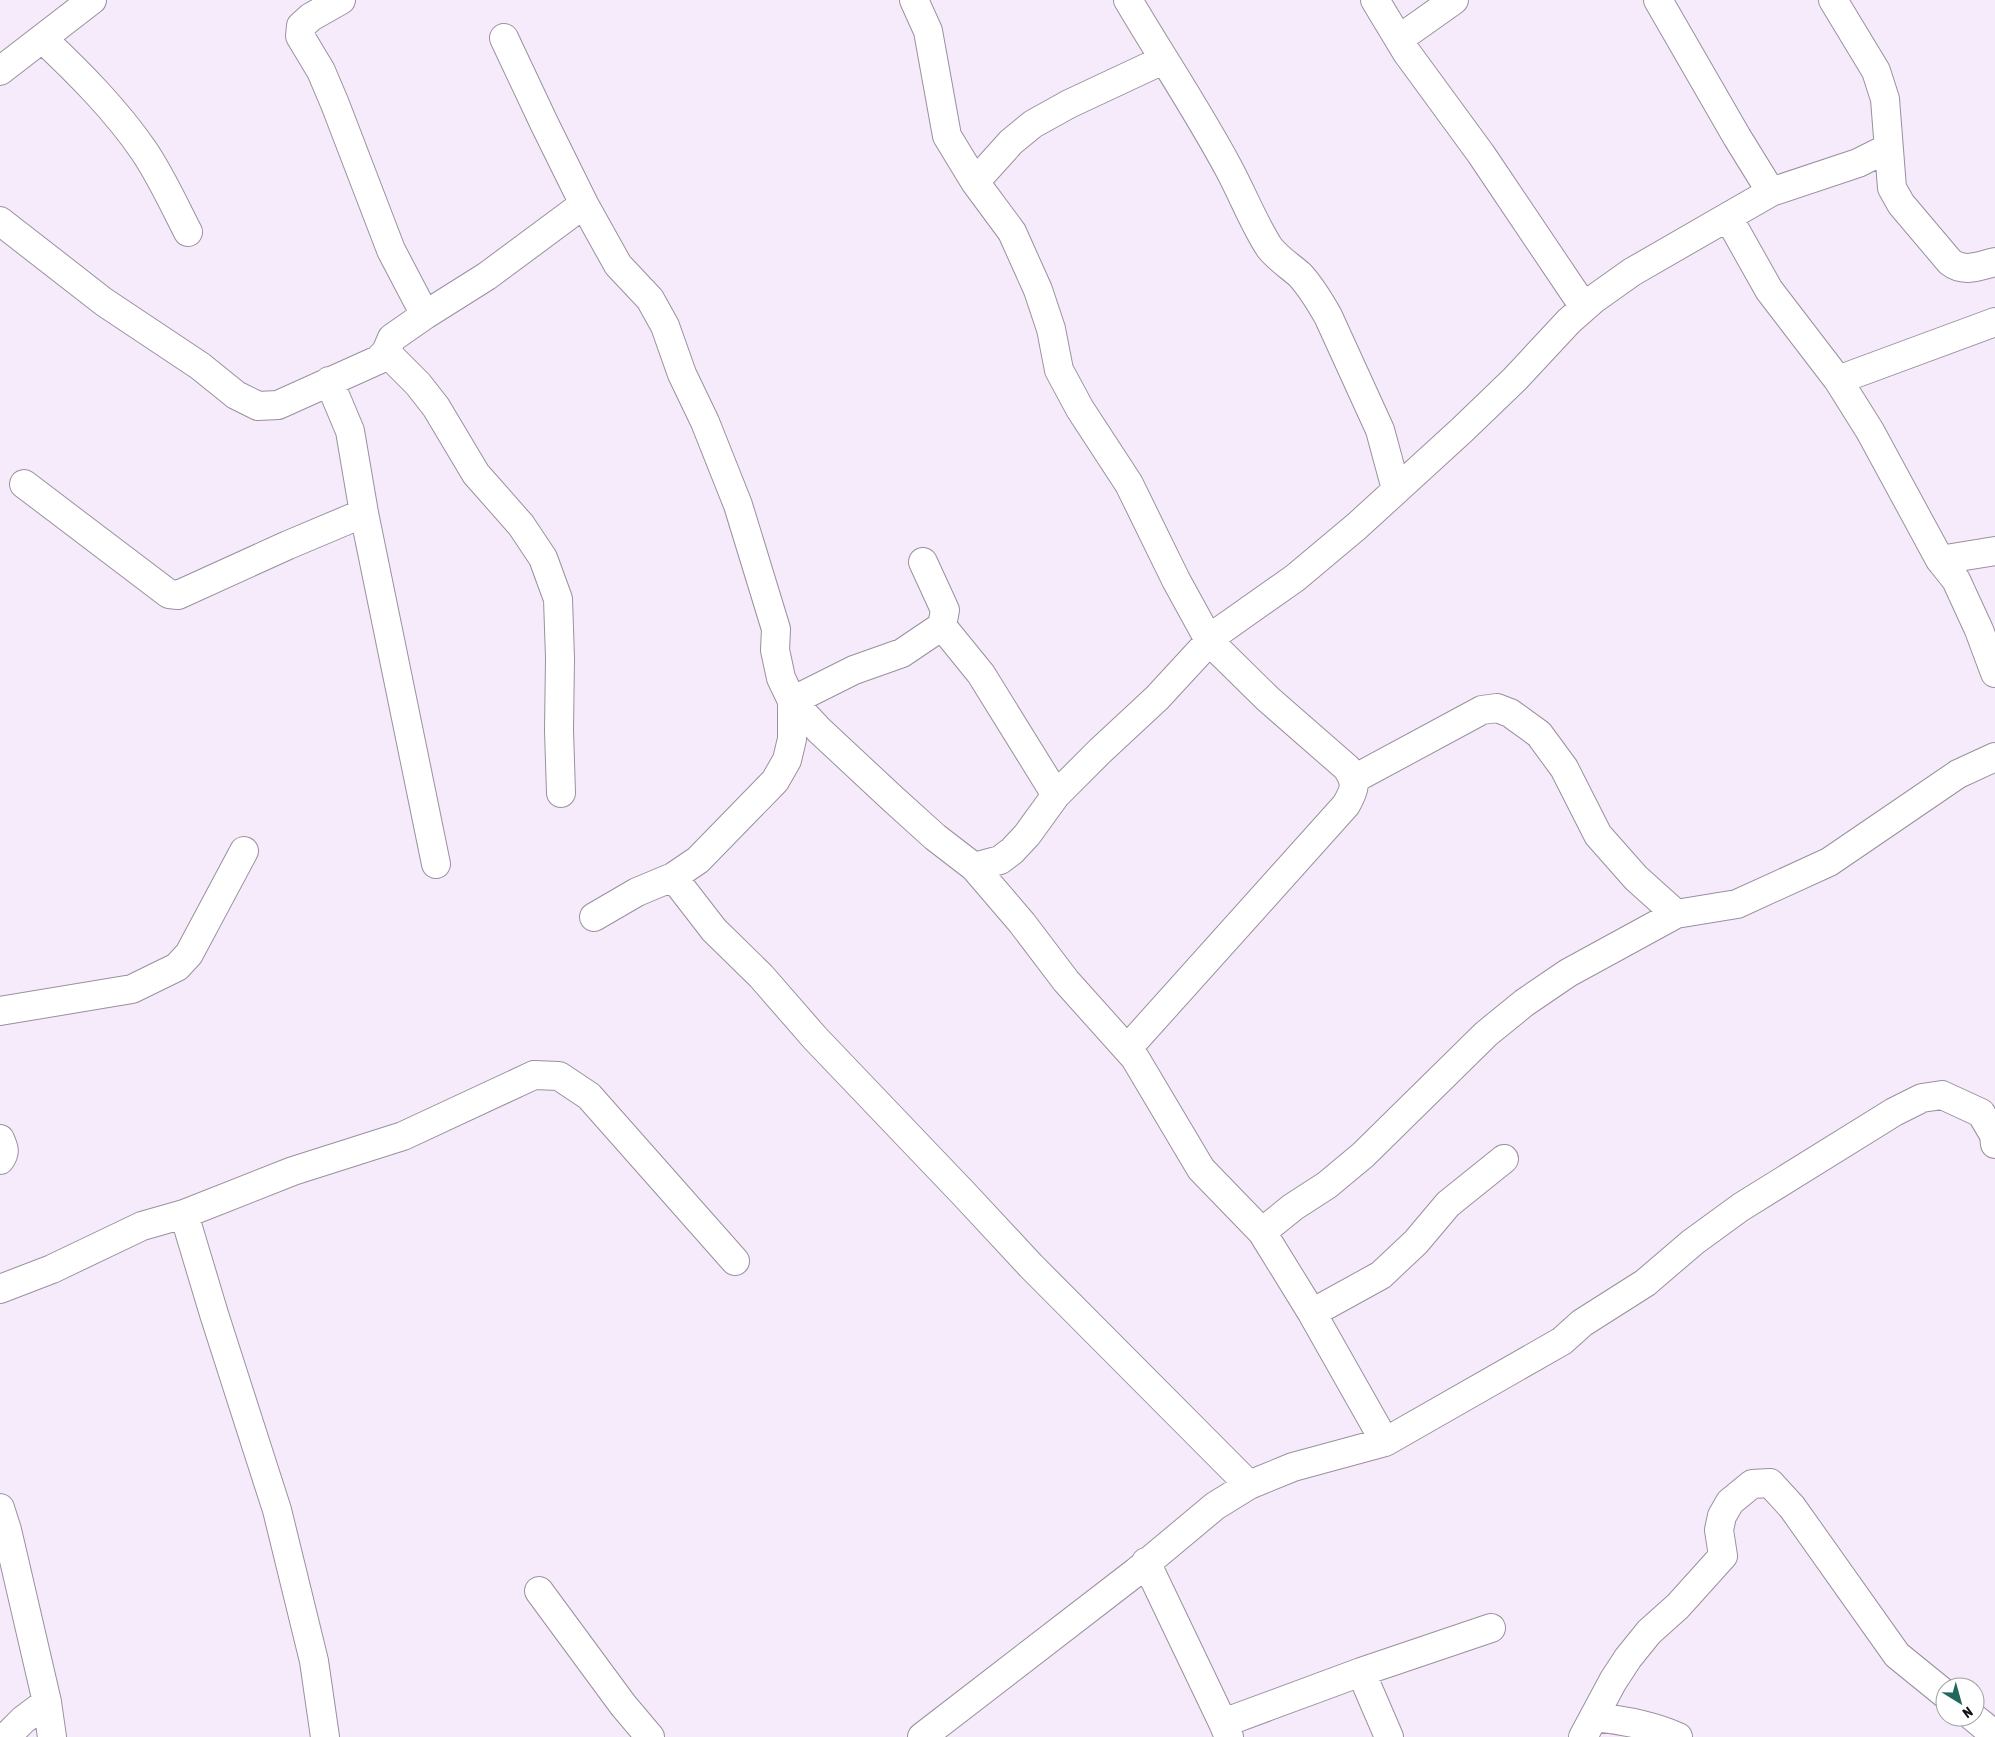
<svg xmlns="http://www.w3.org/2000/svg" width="1995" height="1737" viewBox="0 0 1995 1737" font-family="'Asap Condensed',sans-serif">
<rect width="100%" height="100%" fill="#f6ebfa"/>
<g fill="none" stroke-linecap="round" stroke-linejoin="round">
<g stroke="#9a909e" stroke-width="30">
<path id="minor" d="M914,0L928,31L947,136L975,182L1012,232L1038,290L1051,329L1059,370L1080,409L1129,484L1176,580L1210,642L1268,699L1347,768C1357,784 1355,789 1346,805L1127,1049
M1128,0C1161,56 1198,111 1229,169C1243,195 1253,222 1269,247C1277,258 1290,266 1300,275C1311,287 1320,302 1328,316L1380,430L1396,489
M1375,0L1407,53L1481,154L1584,307
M1658,0L1737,137L1771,192
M1833,0L1876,71L1885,99L1892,188L1901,204L1950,262C1964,273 1979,266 1995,262
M504,38L544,123L584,204L618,265L650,299L665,326L682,374L705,422L738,505L776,629L775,650L781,678L792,701L819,730L893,799L935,837L974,867L1022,923L1066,981L1135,1058L1201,1169L1262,1232L1312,1313L1385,1442
M43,39C79,73 116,110 144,151C161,176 174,205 188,232
M1399,39L1454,0
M0,71L92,0
M975,182L1011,142L1033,124L1069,104L1163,60
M1728,217L1769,290L1838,380L1870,431L1940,560L1956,580L1979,630L1995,673
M0,221L104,302L200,366L236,395L258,406L278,405L378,360L386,352L392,338L425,315L391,250L335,104L321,71L300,36L301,26L311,17L341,0
M425,315L487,276L584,204
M386,352L418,384L436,407L476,474L521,525L543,558L558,599L560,658L559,730L561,793
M1838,380L1995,322
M329,381L350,431L364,513L436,864
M24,484L169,594L178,595L288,545L364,513
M1940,560L1995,551
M923,562L945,610L942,626L902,653L854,670L792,701V739L787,760L775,781L698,860L673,877L714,930L761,976L815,1038L964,1194L1031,1266L1249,1485
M942,626L981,674L1056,795
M1354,779L1482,710L1497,708L1510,713L1539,734L1564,768L1598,835L1636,878L1676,914
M974,867L1000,860L1012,851L1027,835L1056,795L1100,751L1157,698L1217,633L1295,578L1357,526L1462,430L1515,379L1569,321L1594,299L1632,272L1771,192L1858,163L1888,148
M594,917L637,892L673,877
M0,1011L132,989L177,967L189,954L244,851
M0,1139C4,1148 6,1152 0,1160
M184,1214L214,1314L277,1510L314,1661L325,1737
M1262,1232L1293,1207L1327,1185L1363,1155L1486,1034L1524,1003L1568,973L1676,914L1737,904L1829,862L1958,774L1995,757
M0,1289L52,1269L142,1226L184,1214L293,1171L403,1136L534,1075L559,1076L589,1096L735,1261
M1312,1313L1381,1275L1416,1242L1448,1204L1504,1159
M0,1508L7,1530L47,1702L52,1737
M1146,1562L1223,1723L1229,1737
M539,1591L623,1705L650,1737
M1361,1672L1389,1737
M1594,1717C1623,1720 1651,1725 1678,1737
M1973,1717L1995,1735
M1223,1723L1361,1672L1491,1628
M6,1737L23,1720L47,1702
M922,1737L1136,1572L1215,1506L1249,1485L1293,1467L1385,1442L1562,1341L1582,1323L1645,1283L1693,1242L1741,1207L1894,1112L1922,1098L1942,1095L1981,1113L1994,1135L1995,1144
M1583,1737L1613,1681L1628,1658L1649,1632L1678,1606L1723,1556L1719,1530L1722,1516L1730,1502L1752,1484L1770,1483L1792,1507L1897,1655L1945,1694"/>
</g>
<use href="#minor" stroke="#fff" stroke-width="28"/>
</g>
<g transform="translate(1960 1702) rotate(143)"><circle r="24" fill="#ffffff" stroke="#a2a0a2"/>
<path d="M0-4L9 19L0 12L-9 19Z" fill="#21685c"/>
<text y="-8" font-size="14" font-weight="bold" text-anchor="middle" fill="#161217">N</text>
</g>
</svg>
